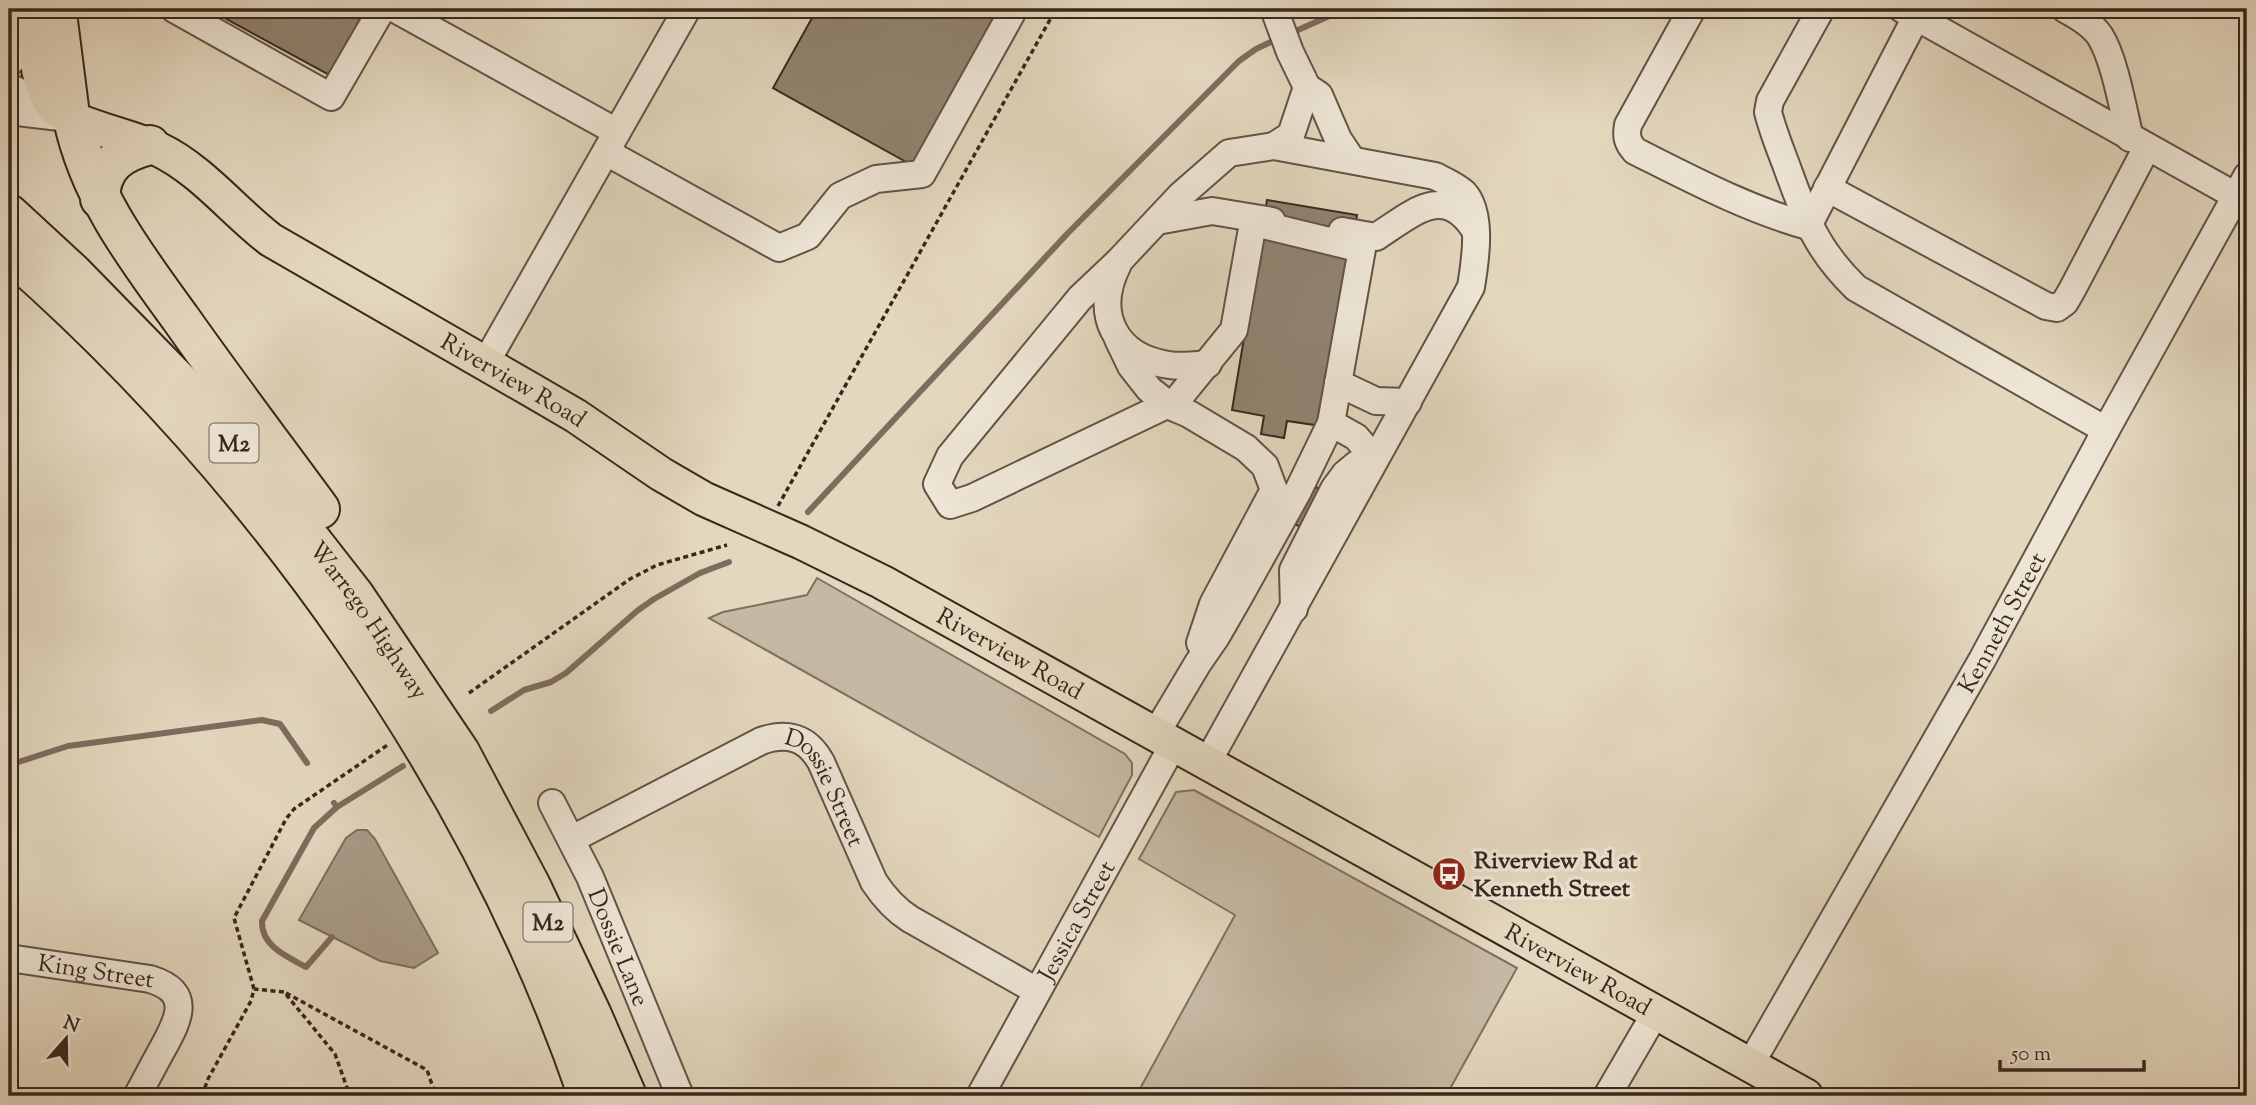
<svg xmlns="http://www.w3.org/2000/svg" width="2256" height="1105" viewBox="0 0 2256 1105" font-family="'Sorts Mill Goudy',serif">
<rect width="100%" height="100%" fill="#e3d7be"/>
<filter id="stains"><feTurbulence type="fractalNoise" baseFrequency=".00286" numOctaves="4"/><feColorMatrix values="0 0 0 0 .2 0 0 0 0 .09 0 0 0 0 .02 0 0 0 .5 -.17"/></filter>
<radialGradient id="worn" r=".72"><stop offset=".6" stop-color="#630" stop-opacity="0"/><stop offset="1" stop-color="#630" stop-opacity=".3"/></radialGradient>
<path fill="#c6b9a3" stroke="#7f7060" stroke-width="2" d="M817,578L1125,754L1132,763V775L1099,837L709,618L723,612L807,595Z
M1194,790L1517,968L1446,1096H1136L1235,915L1139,859L1176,792Z"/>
<path fill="#a99b88" stroke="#7c6d5e" stroke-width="2" d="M357,830H367L375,839L438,953L414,968L380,961L299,920L346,838Z"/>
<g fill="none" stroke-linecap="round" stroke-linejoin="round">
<path stroke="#7c6d5e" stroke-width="6" d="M1289,34L1345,9
M808,512L1068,233L1239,61L1256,49L1279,38
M491,711L524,690L551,682L566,673L637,611L654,599L700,573L729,562
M9,765L68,746L262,720L280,724L307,763
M334,803L337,807L403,766
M332,937L306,967C286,956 261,946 262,921L314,828L337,807"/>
</g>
<path fill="#918371" stroke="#38271e" stroke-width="2" d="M208,9H365L331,76Z
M817,9H1006L917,168L773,88Z
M1267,200L1357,215L1322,426L1287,421L1284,438L1261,434L1264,416L1232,410Z
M1310,484L1327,493L1306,530L1289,521Z"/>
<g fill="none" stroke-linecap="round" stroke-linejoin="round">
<g stroke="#635346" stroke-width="30">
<g id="minor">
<path d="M174,9L331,97L382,9"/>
<path d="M395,9L617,132"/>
<path d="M1274,9L1290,52L1307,87L1319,95L1338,139L1352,160"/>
<path d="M1692,9L1628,125C1626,136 1627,142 1635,151C1691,179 1747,209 1808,226L1916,17"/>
<path d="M1821,9L1770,101L1768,112C1773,132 1781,151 1788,170C1806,220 1817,250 1856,288L2106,430"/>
<path d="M1902,9L2236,196"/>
<path d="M2065,9C2078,16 2092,24 2100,36C2115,60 2123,110 2130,138"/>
<path d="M9,63L27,45L35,27"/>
<path d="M9,87L33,98L51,102"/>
<path d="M9,111L68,118"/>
<path d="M1274,146L1291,135L1307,87"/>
<path d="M606,152L779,248L808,236L840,196L876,179L922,174L1014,9"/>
<path d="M1827,188L2046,306L2057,308L2065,302L2072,290L2147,147"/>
<path d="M1157,221L1212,211L1272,221"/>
<path d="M1342,231L1376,237C1412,214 1444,182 1475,230"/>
<path d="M1118,264C1093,313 1114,357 1169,365C1181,367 1195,365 1208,364"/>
<path d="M1118,339L1131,366L1149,389L1170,406L1189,414L1246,448L1265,466L1274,490L1213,604L1200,643"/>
<path d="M485,364L687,9"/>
<path d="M1338,383L1376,401L1408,402"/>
<path d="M1294,609L1293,570L1334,489L1345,474L1357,464L1375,459L1356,437L1331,423"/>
<path d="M1155,735L1198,663L1216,637L1239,597L1297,493L1331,423L1362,249L1255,223L1251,234L1234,330L1177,400L972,498L950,505L937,484L950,456L1080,298L1119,261L1181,195L1229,153L1274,146L1435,176C1445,181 1455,185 1464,193C1483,214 1475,262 1471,287L1207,763"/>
<path id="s1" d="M552,803L590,877L680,1096"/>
<path id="s2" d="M572,839L761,741C787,732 807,737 821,762L874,882C884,897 894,909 910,919L1037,991"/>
<path id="s3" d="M9,958L150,979C193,992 179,1019 163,1048C154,1064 146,1080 137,1096"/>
<path id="s4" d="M1750,1065L1982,660L2106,430L2247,176"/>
<path id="s5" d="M980,1096L1173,745"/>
<path d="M1607,1096L1656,1012"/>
</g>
</g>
<g stroke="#38271e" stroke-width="37">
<g id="major">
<path id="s6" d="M33,9C36,39 34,83 54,107C67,123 135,137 158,149C202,170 233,211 271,240L528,388L576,416L661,474L704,499L801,542L882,582L1806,1096"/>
<path d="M59,9L73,119"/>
</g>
</g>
<g stroke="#38271e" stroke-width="42">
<g id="highway">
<path d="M73,119C89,196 136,257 181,319C226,383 273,445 320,509"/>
<path d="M100,199C101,165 120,153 150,145"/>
<path id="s7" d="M9,214L73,273L198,401L259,473L355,596L460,752L531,886L592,1015L627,1096"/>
<path d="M9,252C262,474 479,777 588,1096"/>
</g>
</g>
<path stroke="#38271e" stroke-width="3.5" stroke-dasharray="5 3.5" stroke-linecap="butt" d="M778,506L1056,9
M469,693L630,579L657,565L727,545
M254,989L234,918L286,819L294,809L389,744
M286,993L427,1070L436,1096
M202,1096L208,1079L251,1001L254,989L284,992L335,1054L350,1096"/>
<use href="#minor" stroke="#ede5d5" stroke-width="26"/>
<use href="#major" stroke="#e3d7be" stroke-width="33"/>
<use href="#highway" stroke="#e3d7be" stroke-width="38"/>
</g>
<defs>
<g id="bus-disc" transform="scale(1.75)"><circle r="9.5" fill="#8f2418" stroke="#ede5d5"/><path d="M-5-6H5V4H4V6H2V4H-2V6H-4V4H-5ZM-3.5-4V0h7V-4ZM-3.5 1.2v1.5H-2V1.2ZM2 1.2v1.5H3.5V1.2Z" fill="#fff"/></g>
</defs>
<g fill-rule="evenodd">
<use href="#bus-disc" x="1449" y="874"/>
</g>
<g text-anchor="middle" stroke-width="7" stroke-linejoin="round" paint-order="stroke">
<g fill="#ede5d5" stroke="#6e6055" stroke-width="2">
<rect x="209.5" y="423.5" width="49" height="39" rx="5"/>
<rect x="523.5" y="902.5" width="49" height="39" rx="5"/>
</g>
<g font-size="23" font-weight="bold" fill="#38271e">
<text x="234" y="451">M2</text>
<text x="548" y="930">M2</text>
</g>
<g font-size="24" fill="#38271e" stroke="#ede5d5">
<text dy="8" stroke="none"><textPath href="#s6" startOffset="640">Riverview Road</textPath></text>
<text dy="8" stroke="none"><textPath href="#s7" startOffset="544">Warrego Highway</textPath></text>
<text dy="8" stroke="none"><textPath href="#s4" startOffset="509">Kenneth Street</textPath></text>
<text dy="8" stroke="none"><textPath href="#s6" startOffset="1208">Riverview Road</textPath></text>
<text dy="8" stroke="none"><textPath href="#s2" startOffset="306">Dossie Street</textPath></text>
<text dy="8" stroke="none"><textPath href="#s5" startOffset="200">Jessica Street</textPath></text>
<text dy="8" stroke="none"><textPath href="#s1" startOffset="159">Dossie Lane</textPath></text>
<text dy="8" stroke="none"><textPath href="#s6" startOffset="1858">Riverview Road</textPath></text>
<text dy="8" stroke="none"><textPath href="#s3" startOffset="88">King Street</textPath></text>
</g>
<g font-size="24" font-weight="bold" fill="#38271e" stroke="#ede5d5" text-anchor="start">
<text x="1474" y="868">Riverview Rd at<tspan x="1474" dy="28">Kenneth Street</tspan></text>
</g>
</g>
<rect width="2256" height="1105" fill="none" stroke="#e3d7be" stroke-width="35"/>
<rect x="10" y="10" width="2235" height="1084" fill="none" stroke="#38271e" stroke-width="3.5"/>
<rect x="18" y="18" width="2221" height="1070" fill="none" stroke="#38271e" stroke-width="2"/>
<g transform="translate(66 1039) rotate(20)" stroke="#ede5d5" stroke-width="5" paint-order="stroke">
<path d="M0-5L12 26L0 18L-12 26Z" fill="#38271e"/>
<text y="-10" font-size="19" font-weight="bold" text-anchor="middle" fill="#38271e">N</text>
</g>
<path d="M2000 1060v10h144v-10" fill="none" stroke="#38271e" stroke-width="3.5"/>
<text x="2011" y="1060" font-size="21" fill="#38271e" stroke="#ede5d5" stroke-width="5" paint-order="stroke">50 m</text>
<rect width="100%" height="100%" filter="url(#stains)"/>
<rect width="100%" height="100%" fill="url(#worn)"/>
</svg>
